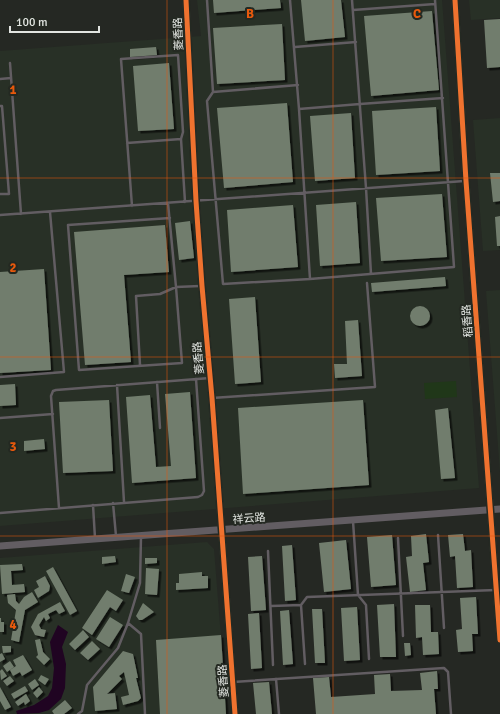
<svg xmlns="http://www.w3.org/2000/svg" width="500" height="714" viewBox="0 0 500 714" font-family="Signika,'Noto Sans SC',sans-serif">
<defs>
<filter id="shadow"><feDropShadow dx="2.5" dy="2.5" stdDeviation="0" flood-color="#0009"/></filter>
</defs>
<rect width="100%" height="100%" fill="#252823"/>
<path fill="#283026" d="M197,0H442L479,488L0,526V51L201,36Z
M469,0H500V18L471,20Z
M500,118V250L483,251L473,120Z
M500,290V472L486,291Z
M207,542L214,549L227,714H0V558Z"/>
<path fill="#203719" d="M456,381L457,397L425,399L424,383Z"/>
<path fill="#200422" d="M58,625L68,632L62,647L66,664L65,688L61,699L49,710L39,713L17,714L16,711L34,705L48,696L52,688L54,668L50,642Z"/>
<path fill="#717d6d" filter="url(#shadow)" d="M213,0H280L281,8L214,13Z
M301,0H341L345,37L305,41Z
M432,11L439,90L371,96L364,16Z
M500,19V67L487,68L484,20Z
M282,24L285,80L217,84L213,28Z
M156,47L157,55L130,57V49Z
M169,63L174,129L138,131L133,66Z
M287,103L293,182L224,188L217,108Z
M436,107L440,171L376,175L372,111Z
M351,113L355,178L315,181L310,116Z
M490,173H500V201L493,202Z
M442,194L447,257L381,261L376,198Z
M356,202L360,263L320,266L316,205Z
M293,205L298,267L231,272L227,210Z
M500,216V246H497L495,217Z
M190,221L194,258L179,260L175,223Z
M165,225L169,272L124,275L131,362L85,365L74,232Z
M44,269L51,370L0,373V272Z
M445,277L446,286L372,292L371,283Z
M255,297L261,382L235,384L229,299Z
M410 316a10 10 0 1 1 20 0a10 10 0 1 1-20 0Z
M358,320L362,376L335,378L334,364H347L345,321Z
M15,384L16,405L0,406V385Z
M190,392L196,478L132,483L126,397L150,395L156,467L171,466L165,394Z
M109,400L113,471L63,473L59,402Z
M363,400L369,485L243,494L238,408Z
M448,408L455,478L441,479L435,410Z
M44,439L45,449L24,451V441Z
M426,534L429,562L423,563L426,590L410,592L406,557L412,556L411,536Z
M463,534L465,551L471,550L473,587L457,588L455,556L450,557L448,535Z
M392,535L396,585L371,587L367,537Z
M346,540L351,589L324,592L319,543Z
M292,545L296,600L285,601L282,546Z
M115,556L116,562L102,564V557Z
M262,556L266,610L251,611L248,557Z
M145,558H157V563L145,564Z
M22,564L23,570L11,571L12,585L24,584L25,592L2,594L0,565Z
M53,567L77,611L70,615L46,571Z
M146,568L159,569L157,595L145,594Z
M202,572V576H208V588L176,590V583H179V574Z
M126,574L135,577L129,593L121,591Z
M45,576L50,586L49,591L38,598L34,590L39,587L36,581Z
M107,590L123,600L116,611L110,607L92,635L82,628Z
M32,592L38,602L25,610L19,642L11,640L16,610L8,603L7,595L15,594L16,601L19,604L24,597Z
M476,597L478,634H472L473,651L458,652L456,630L462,629L460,598Z
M60,602L65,611L59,614L56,610L48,614L50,618L46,621L44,617L39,625L41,629L46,630L44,637L35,635L31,627L38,614Z
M143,603L154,612L142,620H139L136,616Z
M394,604L396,657H380L377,605Z
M415,605H430L431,632H438L439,654L423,655L422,637L416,638Z
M357,607L360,660L344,661L341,608Z
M312,609H322L325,663H315Z
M289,610L293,664L283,665L280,611Z
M259,613L262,668L251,669L248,614Z
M110,617L123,625L109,647L96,639Z
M0,618H1V622H4V632H0Z
M83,630L89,637L75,650L69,644Z
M221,635L226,714H160L156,640Z
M40,639L43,652L50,659L44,665L36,657L38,655L35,640Z
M92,641L100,649L88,660L80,653Z
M404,643H410L411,655L405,656Z
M2,646H11V652L3,653Z
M123,651L133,654L138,678H136L141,698L138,701L123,705L121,697L129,695L124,672L119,676L122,679L107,694L115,693L117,709L95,711L93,687Z
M2,653L5,659L0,662V654Z
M23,655L32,670L22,676L20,672L13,676L10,670L16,666L13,660Z
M10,661L14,667L7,672L3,666Z
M2,669L7,676L1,680L0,671Z
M437,671L438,689H434L436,714H316L313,678L329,677L331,697L375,694L374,675L390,674L391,691L422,690L420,673Z
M41,675L49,679L45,685L38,680Z
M10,676L14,681L7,686L3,681Z
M35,679L39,685L32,690L28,684Z
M269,682L272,714H256L253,683Z
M25,686L28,691L14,699L11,694Z
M0,687L11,707L5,710L0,701Z
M39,687L43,692L37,698L33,693Z
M26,694L30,701L25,705L24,702L18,706L15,702Z
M65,700L72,708L64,714H54L52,711Z"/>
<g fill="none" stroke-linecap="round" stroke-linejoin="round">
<path stroke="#625d62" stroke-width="2.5" d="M207,0L213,92L298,85
M290,0L299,109L310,279
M352,0L366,188L371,274
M353,10L435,4
M295,47L356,42
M10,63L21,214
M0,79L11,78
M213,92L207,101L223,284L310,279L454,267L435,0
M0,106H2L9,194H0
M299,109L360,104L443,98
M127,143L181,139L185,202
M168,203L176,287L182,363L79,370L68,225L170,218
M132,206L121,59L178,55L183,132L181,139
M0,215L464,181
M140,365L136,296L160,294L176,287L200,286
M0,377L64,372L50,212
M157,382L160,428
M117,385L124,502
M212,398L375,387L367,283
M0,418L53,414
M113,503L116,536
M93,505L95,538
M59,508L51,396L53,391L56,390L210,378
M0,513L198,497L202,495L204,491L196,379
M353,521L358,595L366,605L369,659
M438,535L444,628
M398,538L403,636
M268,551L273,665
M271,606L301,605
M128,623L141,634L145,714
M305,664L301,605L307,597L496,590
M276,679L279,714
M233,682L444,668L448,672L451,714
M78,714L82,711L87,685L118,648L128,623L140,583L141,537"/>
<path stroke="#625d62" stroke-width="7" d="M186,0L196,201L202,286L212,398L235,714
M455,0L466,181L500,640
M0,546L500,509"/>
<g stroke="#242922" stroke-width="8">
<path id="cycleway" d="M186,0L196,201L202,286L212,398L235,714
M455,0L466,181L500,640"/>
</g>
<use href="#cycleway" stroke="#ef722f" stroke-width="5"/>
</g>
<path fill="none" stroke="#e8590c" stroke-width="1" stroke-opacity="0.55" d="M167,0V714M333,0V714M0,178H500M0,357H500M0,536H500"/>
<g text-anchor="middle" stroke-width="4" stroke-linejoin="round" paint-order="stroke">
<g font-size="11" fill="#e2e5e1" stroke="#242922">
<text transform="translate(178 34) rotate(-93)" y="4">菱香路</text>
<text transform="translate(467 321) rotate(-94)" y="4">稻香路</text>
<text transform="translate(198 358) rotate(-95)" y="4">菱香路</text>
<text transform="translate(249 518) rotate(-4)" y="4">祥云路</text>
<text transform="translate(223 681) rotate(-94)" y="4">菱香路</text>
</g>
</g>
<g font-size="13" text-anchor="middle" font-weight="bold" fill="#e8590c" stroke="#242922" stroke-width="4" stroke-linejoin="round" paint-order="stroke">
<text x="250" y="18">B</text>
<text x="417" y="18">C</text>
<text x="13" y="94">1</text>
<text x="13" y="272">2</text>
<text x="13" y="451">3</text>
<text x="13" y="629">4</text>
</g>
<path d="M10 26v6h89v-6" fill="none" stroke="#e2e5e1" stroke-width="2"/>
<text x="16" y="26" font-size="12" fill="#e2e5e1" stroke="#242922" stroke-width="3" paint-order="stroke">100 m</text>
</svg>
